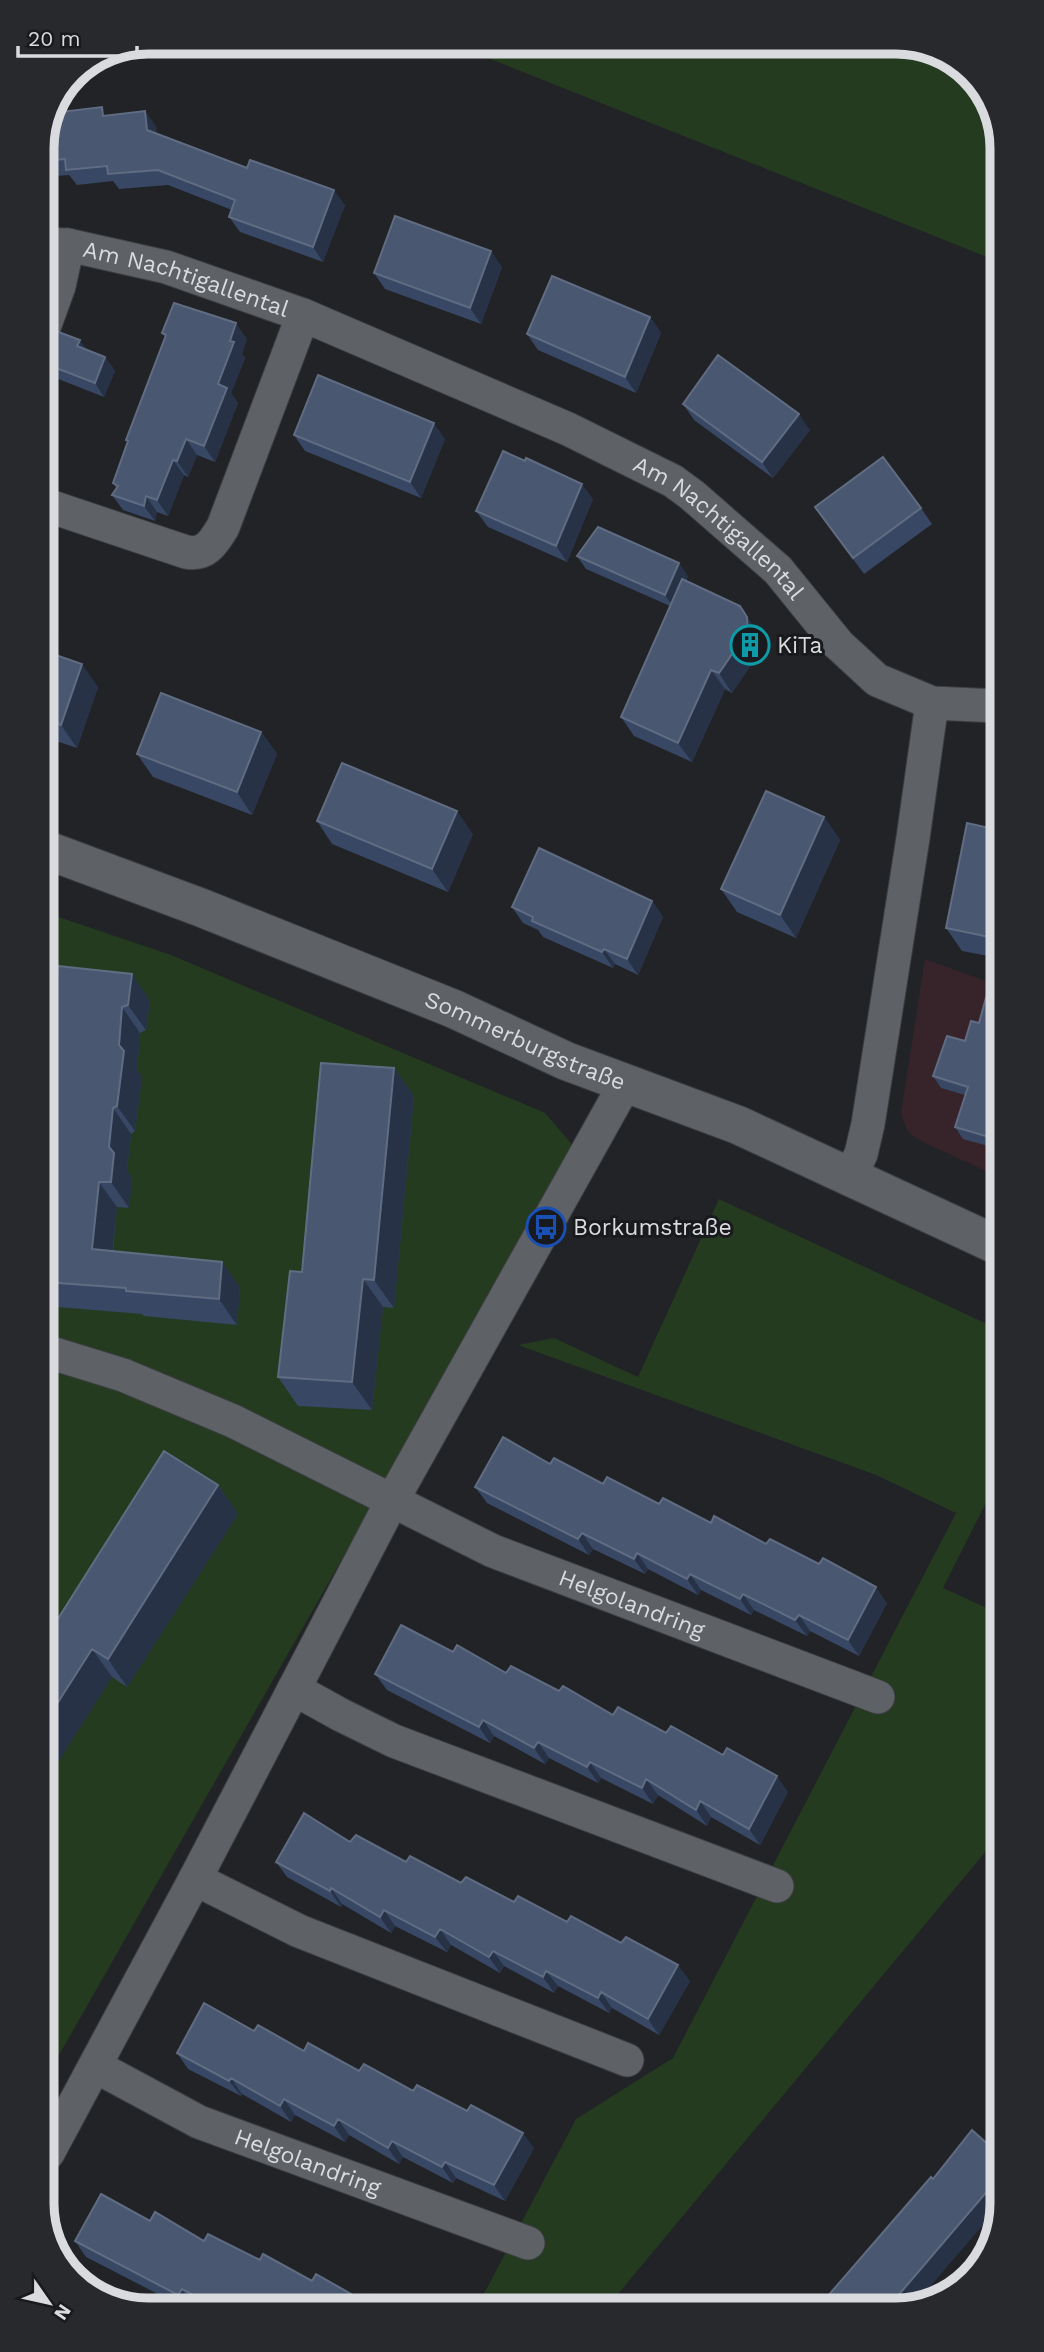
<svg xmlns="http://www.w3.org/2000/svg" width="1044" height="2352" viewBox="0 0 1044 2352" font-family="'Work Sans',sans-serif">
<rect width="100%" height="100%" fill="#212326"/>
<path fill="#36242a" d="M925,959L999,986V1177L923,1142L909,1133L904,1122L901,1113Z"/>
<path fill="#243b20" d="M448,42H904L961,64L996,113L997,261Z
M44,912L171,955L545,1113L576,1149L47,2076Z
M719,1199L1000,1330V1475L943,1588L1000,1614L1001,1733L992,1770L1001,1799V1833L608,2306L477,2307L576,2119L673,2058L956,1513L876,1475L518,1345L554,1338L638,1377Z"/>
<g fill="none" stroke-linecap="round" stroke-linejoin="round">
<g stroke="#3c3e41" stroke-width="35">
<g id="street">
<path id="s1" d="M42,244L68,245L166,267L303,315L568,429L673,481L692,495L778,570L838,644L877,680L932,703L998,706"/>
<path d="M43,330L59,286L68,245"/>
<path d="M43,504L186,552C206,556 214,542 223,527L303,315"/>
<path d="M849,1178L861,1154L868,1124L913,838L932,703"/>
<path id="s2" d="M45,1351L123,1375L233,1421L493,1551L878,1697"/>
<path d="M294,1689L341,1715L394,1741L777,1886"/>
<path d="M195,1879L299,1931L627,2060"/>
<path id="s3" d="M95,2066L199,2122L528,2243"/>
<path d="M48,2153L195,1879L393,1499L625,1084"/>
</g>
</g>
<g stroke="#3c3e41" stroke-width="40">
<g id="secondary">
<path id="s4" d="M44,849L202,908L454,1009L566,1061L738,1125L999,1246"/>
</g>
</g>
<use href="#street" stroke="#5e6165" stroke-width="33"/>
<use href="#secondary" stroke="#5e6165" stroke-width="38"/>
</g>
<path fill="#374764" d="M60,101L67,111L108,116L156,126V133L345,205L323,262L240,232L229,217L232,210L168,185L119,189L113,181L77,185L69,175L42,177V141Z
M502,267L481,324L385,289L374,273Z
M650,317L661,333L636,393L538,350L527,334Z
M43,333L105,357L115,371L104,397L43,373Z
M162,333L247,339L242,354L245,358L231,393L238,403L215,462L197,455L188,477L184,475L168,516L157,512L155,521L123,510L112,495L116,488L113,483L128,442L126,440L165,337Z
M683,404L810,430L773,478L694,420Z
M294,435L445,439L421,498L305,451Z
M593,499L567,562L488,527L476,511Z
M815,507L921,508L932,524L864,574Z
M577,556L688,576L686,581L761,636V650L732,693L725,689L692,762L634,736L621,717L670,606L586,569Z
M44,651L98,687L77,748L44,737Z
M261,732L277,754L252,815L153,777L137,754Z
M824,817L840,840L796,938L737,912L721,889Z
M317,821L473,834L448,892L332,844Z
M998,830L999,958L962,951L946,928Z
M652,901L663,917L638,975L615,964L613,968L543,937L538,930L523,923L512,907Z
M58,966L150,1000L146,1030L140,1033L137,1070L142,1077L135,1131L131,1134L127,1171L132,1178L129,1208L117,1207L113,1251L240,1287L237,1325L144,1316L142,1314L45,1306V1107Z
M999,978V1149L963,1139L955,1127L965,1095L941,1088L933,1076L965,1041L979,1023Z
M394,1068L414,1096L394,1308L383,1307L372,1410L298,1406L278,1377L302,1272Z
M550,1464L711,1523L766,1544L887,1603L859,1656L810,1631L807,1636L754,1610L751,1615L701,1590L698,1595L648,1569L645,1574L593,1549L589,1555L487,1503L475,1487Z
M218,1485L238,1514L127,1687L112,1677L54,1625Z
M453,1652L559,1691L613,1715L666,1733L788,1792L760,1845L711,1817L707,1826L658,1795L653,1804L601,1778L598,1783L549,1758L545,1764L494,1736L490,1743L387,1690L375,1674Z
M350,1842L567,1922L690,1981L659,2035L612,2008L609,2013L558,1986L554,1993L504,1966L500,1973L451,1945L447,1952L395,1926L391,1933L342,1904L341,1907L287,1877L276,1862Z
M254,2031L413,2091L534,2148L505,2201L456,2178L453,2183L403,2157L399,2164L349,2135L345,2142L295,2115L291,2122L242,2094L241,2096L188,2069L177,2053Z
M150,2221L260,2260L367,2303L396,2308L201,2309L193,2305L190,2309H187L86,2257L75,2241Z"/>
<path fill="#273246" d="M60,101L70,115L61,112Z
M145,111L156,126L158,145L147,130Z
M334,190L345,205L323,262L313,247Z
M491,251L502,267L481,324L470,308Z
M650,317L661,333L636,393L625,377Z
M236,323L247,339L242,354L245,358L231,393L238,403L215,462L204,446L218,384Z
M80,340L89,353L77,346Z
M105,357L115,371L104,397L95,383Z
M799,414L810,430L773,478L762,462Z
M434,423L445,439L421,498L410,482Z
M186,439L197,455L188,477L177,461Z
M173,460L184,475L168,516L157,500Z
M582,484L593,499L567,562L556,546Z
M146,496L157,512L155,521L144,506Z
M679,563L688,576L674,608L665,595Z
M747,617L761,636V650L732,693L719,673Z
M82,664L98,687L77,748L61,725Z
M711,670L725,689L692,762L678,743Z
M261,732L277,754L252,815L237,792Z
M457,811L473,834L448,892L432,869Z
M824,817L840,840L796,938L780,915Z
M652,901L663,917L638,975L627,959Z
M604,949L615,964L613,968L602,952Z
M132,974L150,1000L146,1030L128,1005Z
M122,1007L140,1033L137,1070L142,1077L135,1131L117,1106Z
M394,1068L414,1096L394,1308L374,1280Z
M113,1108L131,1134L127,1171L132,1178L129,1208L111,1182L109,1147Z
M99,1182L117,1207L110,1275L92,1249Z
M222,1262L240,1287L237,1325L219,1299Z
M363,1279L383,1307L372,1410L352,1382Z
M218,1485L238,1514L127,1687L108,1659Z
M582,1533L593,1549L589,1555L578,1539Z
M637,1553L648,1569L645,1574L634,1559Z
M690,1574L701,1590L698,1595L687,1579Z
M876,1587L887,1603L859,1656L848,1640Z
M743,1594L754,1610L751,1615L740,1599Z
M799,1615L810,1631L807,1636L795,1620Z
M92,1649L112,1677L47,1780L46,1721Z
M483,1720L494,1736L490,1743L479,1727Z
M538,1742L549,1758L545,1764L534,1748Z
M590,1762L601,1778L598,1783L587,1767Z
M777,1776L788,1792L760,1845L749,1829Z
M646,1779L658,1795L653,1804L642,1788Z
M700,1801L711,1817L707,1826L696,1810Z
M331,1888L342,1904L341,1907L330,1891Z
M384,1910L395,1926L391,1933L380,1917Z
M440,1929L451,1945L447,1952L435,1937Z
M493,1951L504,1966L500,1973L489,1957Z
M678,1965L690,1981L659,2035L648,2019Z
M546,1971L558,1986L554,1993L543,1977Z
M601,1992L612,2008L609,2013L598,1998Z
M231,2078L242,2094L241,2096L229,2081Z
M284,2099L295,2115L291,2122L280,2106Z
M338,2119L349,2135L345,2142L334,2126Z
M523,2133L534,2148L505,2201L494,2185Z
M392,2141L403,2157L399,2164L388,2148Z
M445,2162L456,2178L453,2183L442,2167Z
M1002,2174V2203L915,2304L890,2305Z
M182,2289L193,2305L190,2309H189L178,2295Z"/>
<path fill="#495771" stroke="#606c82" stroke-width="2" d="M60,103L61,112L102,107L103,116L145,111L147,130L247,168L250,160L334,190L313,247L229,217L235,200L158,170L108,174L107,166L66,170L65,159L42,161V141Z
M395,216L491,251L470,308L374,273Z
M552,276L650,317L625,377L527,334Z
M174,303L236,323L230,341L234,342L218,384L227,388L204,446L186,439L177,461L173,460L157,500L146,496L144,506L112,495L118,486L113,483L128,441L126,440L166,335L162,333Z
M48,328L80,340L77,346L105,357L95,383L43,363V333L45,332Z
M718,355L799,414L762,462L683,404Z
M318,375L434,423L410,482L294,435Z
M503,451L525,461L526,458L582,484L556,546L476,511Z
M883,457L921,508L853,558L815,507Z
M598,527L679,563L665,595L577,556Z
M682,579L740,606L747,617L748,631L719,673L711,670L678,743L621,717Z
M44,651L82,664L61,725L44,720Z
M161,693L261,732L237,792L137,754Z
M342,763L457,811L432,869L317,821Z
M766,791L824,817L780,915L721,889Z
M967,823L998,830L999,939L946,928Z
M539,848L652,901L627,959L604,949L602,952L532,921L533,917L512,907Z
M58,966L132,974L128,1005L122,1007L119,1045L124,1051L117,1106L113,1108L109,1147L114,1153L111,1182H99L92,1249L222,1262L219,1299L126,1291V1288L45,1282V1107Z
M992,976L999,978V1140L955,1127L968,1087L933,1076L947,1036L965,1041L971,1021L979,1023Z
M321,1063L394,1068L374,1280L363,1279L352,1382L278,1377L290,1271L302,1272Z
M503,1437L550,1464L554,1458L603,1484L607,1477L659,1504L663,1498L711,1523L714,1516L766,1544L770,1539L819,1564L823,1558L876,1587L848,1640L799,1615L795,1620L743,1594L740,1599L690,1574L687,1579L637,1553L634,1559L582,1533L578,1539L475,1487Z
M164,1451L218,1485L108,1659L92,1649L46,1721V1620L54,1625Z
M401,1625L453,1652L457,1645L506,1673L511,1666L559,1691L563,1686L613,1715L618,1707L666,1733L671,1726L723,1755L727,1748L777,1776L749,1829L700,1801L696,1810L646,1779L642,1788L590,1762L587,1767L538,1742L534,1748L483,1720L479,1727L375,1674Z
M304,1813L350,1842L356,1835L406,1862L410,1856L461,1883L466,1877L514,1902L518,1896L567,1922L571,1916L621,1943L626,1937L678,1965L648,2019L601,1992L598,1998L546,1971L543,1977L493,1951L489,1957L440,1929L435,1937L384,1910L380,1917L331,1888L330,1891L276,1862Z
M204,2003L254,2031L258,2025L304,2051L308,2043L359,2071L364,2064L413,2091L417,2085L467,2111L471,2105L523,2133L494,2185L445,2162L442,2167L392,2141L388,2148L338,2119L334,2126L284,2099L280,2106L231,2078L229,2081L177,2053Z
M972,2130L1002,2157V2174L890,2305H820L931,2177L933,2179Z
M101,2194L150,2221L155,2212L204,2241L208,2234L260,2260L263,2254L312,2281L316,2274L367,2303L372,2295L396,2308L220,2309L182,2289L178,2295L75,2241Z"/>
<defs>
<g id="building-ring" transform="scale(2.0125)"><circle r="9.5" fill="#181a1d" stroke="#0f9aa8" stroke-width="1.5"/><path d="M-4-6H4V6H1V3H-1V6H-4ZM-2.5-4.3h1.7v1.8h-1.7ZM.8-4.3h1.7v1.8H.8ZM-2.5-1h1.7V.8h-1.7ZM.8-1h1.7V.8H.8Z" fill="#0f9aa8"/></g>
<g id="bus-ring" transform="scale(2.0125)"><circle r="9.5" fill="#181a1d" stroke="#1a4fb4" stroke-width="1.5"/><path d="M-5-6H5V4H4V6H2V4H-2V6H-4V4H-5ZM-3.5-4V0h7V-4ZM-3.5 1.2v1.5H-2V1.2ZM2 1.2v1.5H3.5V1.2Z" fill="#1a4fb4"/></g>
</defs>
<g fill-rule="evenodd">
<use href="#building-ring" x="750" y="645"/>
<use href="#bus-ring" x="546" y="1227"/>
</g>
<g text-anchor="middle" stroke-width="6" stroke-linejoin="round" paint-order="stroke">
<g font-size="23" fill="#dadbde" stroke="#181a1d">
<text dy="8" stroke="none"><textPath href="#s1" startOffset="149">Am Nachtigallental</textPath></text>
<text dy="8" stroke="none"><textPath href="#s1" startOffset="742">Am Nachtigallental</textPath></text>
<text dy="8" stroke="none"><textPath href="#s4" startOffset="518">Sommerburgstraße</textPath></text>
<text dy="8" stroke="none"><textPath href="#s2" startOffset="640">Helgolandring</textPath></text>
<text dy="8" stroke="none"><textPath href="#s3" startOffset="234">Helgolandring</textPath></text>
</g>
<g font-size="23" fill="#dadbde" stroke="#181a1d" text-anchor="start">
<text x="777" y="653">KiTa</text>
<text x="573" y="1235">Borkumstraße</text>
</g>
</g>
<path d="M0 0H1044V2352H0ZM148 54H896A94 94 0 0 1 990 148V2204A94 94 0 0 1 896 2298H148A94 94 0 0 1 54 2204V148A94 94 0 0 1 148 54Z" fill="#28292c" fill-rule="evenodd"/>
<path fill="none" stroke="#dadbde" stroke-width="9" d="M148 54H896A94 94 0 0 1 990 148V2204A94 94 0 0 1 896 2298H148A94 94 0 0 1 54 2204V148A94 94 0 0 1 148 54Z"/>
<g transform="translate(49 2303) rotate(124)" stroke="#181a1d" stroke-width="5" paint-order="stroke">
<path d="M0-5L12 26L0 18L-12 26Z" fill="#dadbde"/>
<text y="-10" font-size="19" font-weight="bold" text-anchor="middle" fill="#dadbde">N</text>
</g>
<path d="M18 46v10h119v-10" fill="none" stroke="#dadbde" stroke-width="3.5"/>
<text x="28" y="46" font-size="21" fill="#dadbde" stroke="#181a1d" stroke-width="5" paint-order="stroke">20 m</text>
</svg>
